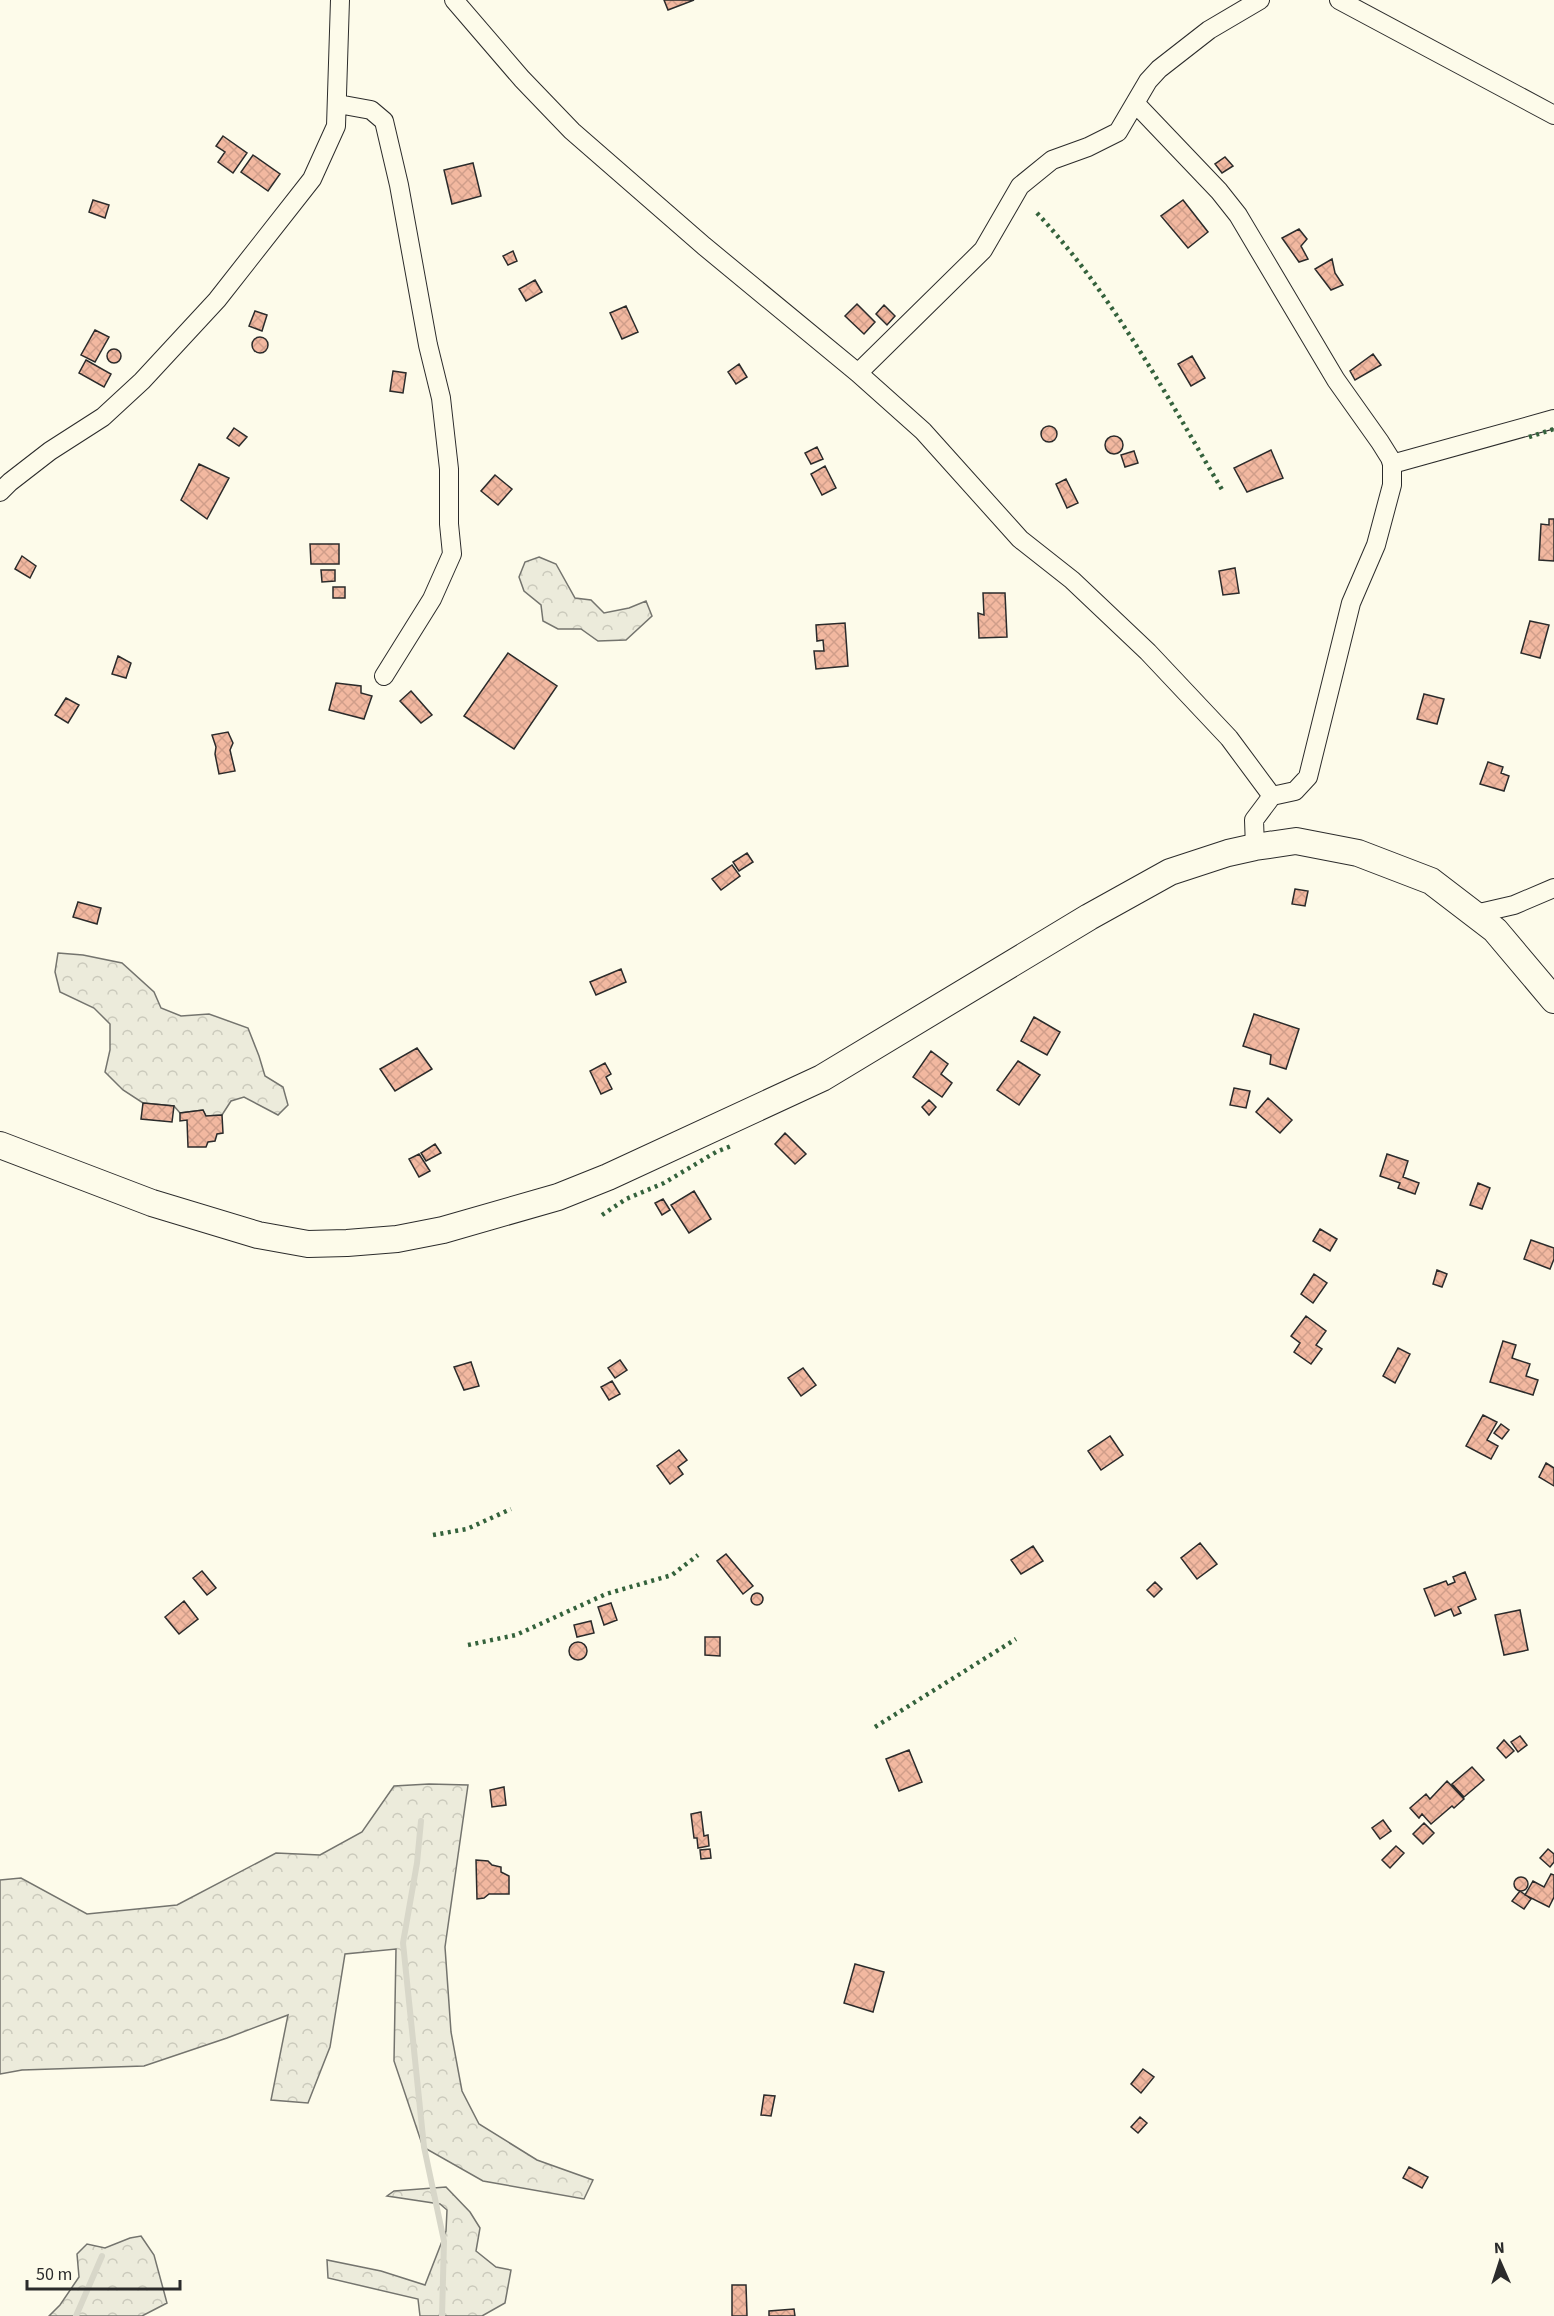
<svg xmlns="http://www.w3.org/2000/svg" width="1554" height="2316" viewBox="0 0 1554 2316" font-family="'Source Sans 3',sans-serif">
<defs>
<pattern id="forest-crowns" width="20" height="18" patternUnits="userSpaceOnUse" patternTransform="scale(1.5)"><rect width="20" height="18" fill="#ecebdb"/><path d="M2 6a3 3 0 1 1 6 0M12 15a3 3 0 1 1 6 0" fill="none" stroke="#cbcabc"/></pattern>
<pattern id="building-cross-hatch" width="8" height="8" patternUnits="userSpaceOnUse" patternTransform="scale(1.5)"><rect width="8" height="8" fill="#f2b8a0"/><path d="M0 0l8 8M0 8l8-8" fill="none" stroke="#d09e8a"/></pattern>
</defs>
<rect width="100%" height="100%" fill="#fdfbea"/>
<path fill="url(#forest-crowns)" stroke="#74746e" stroke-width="1.5" d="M539,557L556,564L575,598L591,600L604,613L629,608L646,601L652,616L626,640L598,641L581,629H558L543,621L541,605L524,591L519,577L525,562Z
M58,953L83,955L122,963L154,992L161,1008L181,1016L209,1014L248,1028L259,1056L265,1076L283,1087L288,1105L278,1115L244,1097L231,1101L222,1115L206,1116L203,1110L180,1113L174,1106L143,1103L123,1090L105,1072L110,1050V1024L94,1008L60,992L55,972Z
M429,1784L468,1785L445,1947L451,2032L462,2091L479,2124L537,2160L593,2180L584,2199L483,2181L423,2147L394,2061L396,1949L345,1954L330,2047L308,2103L271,2100L288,2015L227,2038L144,2066L22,2070L0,2074V1880L21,1878L87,1914L177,1905L276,1853L320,1855L362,1832L394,1786Z
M446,2187L470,2212L480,2228L476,2251L496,2267L511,2270L505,2303L482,2316H420L418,2299L328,2278L327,2260L381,2271L425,2285L446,2231L447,2210L440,2204L387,2196L394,2191Z
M141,2236L154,2255L167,2303L142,2316H49L60,2305L79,2277L77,2254L87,2244L105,2248L130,2238Z"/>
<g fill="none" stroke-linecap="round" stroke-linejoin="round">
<path stroke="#d8d7c9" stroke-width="6" d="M421,1821L417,1863L403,1943L424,2147L444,2241L442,2316
M76,2316L102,2256"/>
</g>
<path fill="url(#building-cross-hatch)" stroke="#2b2b2b" stroke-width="1.5" d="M664,0H694L668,10Z
M223,136L247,153L233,173L218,162L225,152L216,146Z
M253,155L280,174L268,191L241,172Z
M1225,157L1233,166L1222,173L1215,164Z
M473,163L481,196L452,204L444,170Z
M93,200L109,205L105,218L89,212Z
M1183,200L1208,232L1188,248L1161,216Z
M1299,229L1307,239L1301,246L1308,259L1299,262L1282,238Z
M513,251L517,261L508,265L503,256Z
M1332,259L1335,273L1343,285L1331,290L1315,269Z
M535,280L542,292L526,301L519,289Z
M857,304L875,322L864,334L845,316Z
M884,305L895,316L887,325L876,314Z
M626,306L638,332L622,339L610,313Z
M255,311L267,315L262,331L249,326Z
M95,330L109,337L95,362L81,355Z
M252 345a8 8 0 1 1 16 0a8 8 0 1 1-16 0Z
M107 356a7 7 0 1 1 14 0a7 7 0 1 1-14 0Z
M1373,354L1381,365L1355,380L1350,371Z
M1192,356L1205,378L1191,386L1178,364Z
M86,360L111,374L104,387L79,373Z
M739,364L747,377L736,384L728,372Z
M393,371L406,373L403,393L390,391Z
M1041 434a8 8 0 1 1 16 0a8 8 0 1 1-16 0Z
M234,428L247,437L239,446L227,438Z
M1105 445a9 9 0 1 1 18 0a9 9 0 1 1-18 0Z
M817,447L823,459L811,464L805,453Z
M1271,450L1283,478L1247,492L1234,468Z
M1134,451L1138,463L1125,467L1121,455Z
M199,464L229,478L207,519L181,500Z
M825,466L836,488L822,495L811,474Z
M495,475L512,489L498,505L481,491Z
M1066,479L1078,503L1067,508L1056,484Z
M1549,519H1554V561L1539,560L1541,524L1549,525Z
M310,544H339V564H311Z
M22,556L36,566L30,578L15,569Z
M1235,568L1239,593L1223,595L1219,571Z
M321,570H335V581L322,582Z
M333,587H345V598H333Z
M983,593H1005L1007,637L979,638L978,613L984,615Z
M1530,621L1549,625L1540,658L1521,653Z
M845,623L848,666L816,669L814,651H824L823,640L817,641L816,625Z
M508,653L557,686L514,749L464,716Z
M118,656L131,663L126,678L112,674Z
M336,683L361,686V693L372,696L364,719L329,710Z
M411,691L432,715L421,723L400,701Z
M1424,694L1444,699L1437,724L1417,719Z
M66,698L79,705L68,723L55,715Z
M228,732L233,743L230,750L235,771L219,774L215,754L216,747L212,735Z
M1488,762L1503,767L1501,773L1509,776L1504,791L1480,784Z
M747,853L753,862L739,871L733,862Z
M732,865L740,876L721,890L712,879Z
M1295,889L1308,891L1305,906L1292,904Z
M78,902L101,908L97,924L73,917Z
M621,969L626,982L596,995L590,982Z
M1254,1014L1299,1029L1286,1069L1270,1064L1271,1055L1243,1046Z
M1034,1017L1060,1032L1047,1055L1021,1041Z
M417,1048L432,1069L395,1091L380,1069Z
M931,1051L948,1064L941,1074L952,1083L942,1097L913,1077Z
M1018,1061L1040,1075L1019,1105L997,1090Z
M605,1063L611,1074L606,1077L612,1089L601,1094L590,1071Z
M1234,1088L1250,1091L1246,1108L1230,1105Z
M1268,1098L1292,1120L1280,1133L1256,1112Z
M929,1100L936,1107L929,1115L922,1107Z
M143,1103L174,1106L172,1122L141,1119Z
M203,1110L206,1116L222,1115L223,1133L217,1134L215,1141L208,1142L206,1147H188L187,1120L180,1121V1113Z
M785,1133L806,1154L795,1164L775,1144Z
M435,1144L441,1153L426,1161L421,1153Z
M419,1154L430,1171L419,1177L409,1159Z
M1387,1154L1408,1161L1403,1177L1419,1183L1415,1194L1398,1188L1400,1183L1380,1176Z
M1478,1183L1490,1188L1482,1209L1470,1205Z
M694,1191L711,1219L689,1233L671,1205Z
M663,1199L670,1210L662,1215L655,1203Z
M1320,1229L1337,1239L1330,1251L1313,1241Z
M1531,1240L1554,1248V1259L1550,1269L1524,1259Z
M1437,1270L1447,1274L1442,1287L1433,1284Z
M1314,1274L1327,1283L1313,1303L1301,1294Z
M1306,1316L1326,1331L1316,1345L1322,1349L1311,1364L1294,1352L1300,1343L1291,1336Z
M1503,1341L1516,1345L1512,1358L1530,1364L1526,1376L1538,1380L1533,1395L1490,1382Z
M1398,1348L1410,1354L1395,1383L1383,1376Z
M620,1360L627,1370L615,1378L608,1368Z
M471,1362L479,1386L464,1390L454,1367Z
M803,1368L816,1385L801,1396L788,1378Z
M612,1381L620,1394L609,1400L601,1387Z
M1483,1415L1497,1422L1487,1440L1498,1446L1491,1459L1466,1446Z
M1501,1424L1509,1430L1502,1439L1494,1433Z
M1110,1436L1123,1455L1101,1470L1088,1451Z
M679,1450L687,1460L678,1467L683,1474L670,1484L657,1466Z
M1546,1463L1554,1468V1486L1539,1477Z
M1200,1543L1217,1564L1197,1579L1181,1558Z
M1033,1546L1043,1561L1021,1574L1011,1560Z
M726,1554L753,1586L743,1594L717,1561Z
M202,1571L216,1588L207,1595L193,1578Z
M1465,1572L1476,1599L1458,1607L1461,1613L1454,1616L1451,1609L1435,1616L1424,1589L1446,1581L1448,1585L1455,1582L1453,1577Z
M1155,1582L1162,1589L1154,1597L1147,1590Z
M751 1599a6 6 0 1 1 12 0a6 6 0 1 1-12 0Z
M184,1601L198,1619L179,1634L165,1617Z
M611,1603L617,1620L604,1625L598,1607Z
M1520,1610L1528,1650L1504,1655L1495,1615Z
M591,1621L594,1633L577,1637L574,1625Z
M705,1637H720V1656L705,1655Z
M569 1651a9 9 0 1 1 18 0a9 9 0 1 1-18 0Z
M1520,1736L1527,1745L1518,1752L1511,1742Z
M1504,1740L1514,1751L1506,1758L1497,1748Z
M909,1750L922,1782L899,1791L886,1759Z
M1472,1767L1484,1780L1464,1797L1452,1784Z
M1447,1781L1464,1799L1454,1808L1452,1806L1431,1824L1422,1814L1419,1818L1410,1808L1426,1794L1430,1799Z
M504,1787L506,1805L492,1807L490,1790Z
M701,1812L704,1836L708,1835L709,1846L698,1848L697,1838H694L691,1814Z
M1383,1820L1391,1831L1380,1839L1372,1828Z
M1424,1823L1434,1833L1423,1844L1413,1834Z
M1396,1846L1404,1853L1390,1868L1382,1860Z
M710,1849L711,1858L701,1859L700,1850Z
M1548,1849L1554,1854V1862L1550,1867L1540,1858Z
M476,1860L488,1861L492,1865L501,1867V1872L509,1876V1894H489L484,1898L477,1899Z
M1551,1874L1554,1875V1897L1549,1907L1525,1895L1533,1881L1544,1887Z
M1514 1884a7 7 0 1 1 14 0a7 7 0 1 1-14 0Z
M1520,1891L1531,1899L1524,1909L1512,1901Z
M855,1964L884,1972L873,2012L844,2003Z
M1143,2069L1154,2077L1141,2093L1131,2084Z
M764,2095L775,2096L771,2116L761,2115Z
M1140,2117L1147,2123L1138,2133L1131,2127Z
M1409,2167L1428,2177L1422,2188L1403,2178Z
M732,2285H746L747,2316H732Z
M794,2309L795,2316H769V2311Z"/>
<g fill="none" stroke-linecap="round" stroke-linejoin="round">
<g stroke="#2b2b2b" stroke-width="20">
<path id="street" d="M454,0L522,79L572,131L704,246L858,373L923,431L1020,539L1072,580L1148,652L1229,738L1272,796L1254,820L1255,847
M1339,0L1554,115
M338,104L371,110L384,121L399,185L428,345L441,398L449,469V524L452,554L432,599L384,676
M1136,104L1219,191L1238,215L1336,380L1380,442L1390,458L1392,464V485L1376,545L1351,603L1308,777L1295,791L1272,796
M858,373L983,250L1020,186L1052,160L1088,147L1118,132L1148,81L1159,69L1209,30L1260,0
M1392,464L1554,419
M0,492L10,482L50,451L103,417L142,381L217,300L312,179L336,126L340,0
M1475,914L1514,905L1554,888"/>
</g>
<g stroke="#2b2b2b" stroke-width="28">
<path id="secondary" d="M0,1145L152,1203L258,1235L308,1244L347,1243L397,1239L443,1230L558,1197L608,1177L822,1078L1089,917L1170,872L1228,853L1255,847L1296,841L1358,853L1431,881L1495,930L1554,1000"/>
</g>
<use href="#street" stroke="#fdfbea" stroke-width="18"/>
<use href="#secondary" stroke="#fdfbea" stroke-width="26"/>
<path stroke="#34623c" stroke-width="4.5" stroke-dasharray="3 4.5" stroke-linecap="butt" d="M1037,213C1114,296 1167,397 1224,493
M1529,437L1554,429
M602,1215L626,1199L664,1183L716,1152L731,1146
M433,1535L467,1529L511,1509
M468,1645L516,1635L606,1594L672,1575L698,1555
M875,1727L1016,1639"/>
</g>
<g transform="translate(1500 2262) rotate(357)" stroke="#fdfbea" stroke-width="4.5" paint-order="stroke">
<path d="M0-4.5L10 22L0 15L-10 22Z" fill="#2b2b2b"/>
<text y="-9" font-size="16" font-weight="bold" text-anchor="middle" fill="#2b2b2b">N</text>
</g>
<path d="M27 2280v9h153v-9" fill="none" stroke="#2b2b2b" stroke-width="3"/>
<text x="36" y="2280" font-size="18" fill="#2b2b2b" stroke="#fdfbea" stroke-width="4.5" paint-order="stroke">50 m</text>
</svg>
